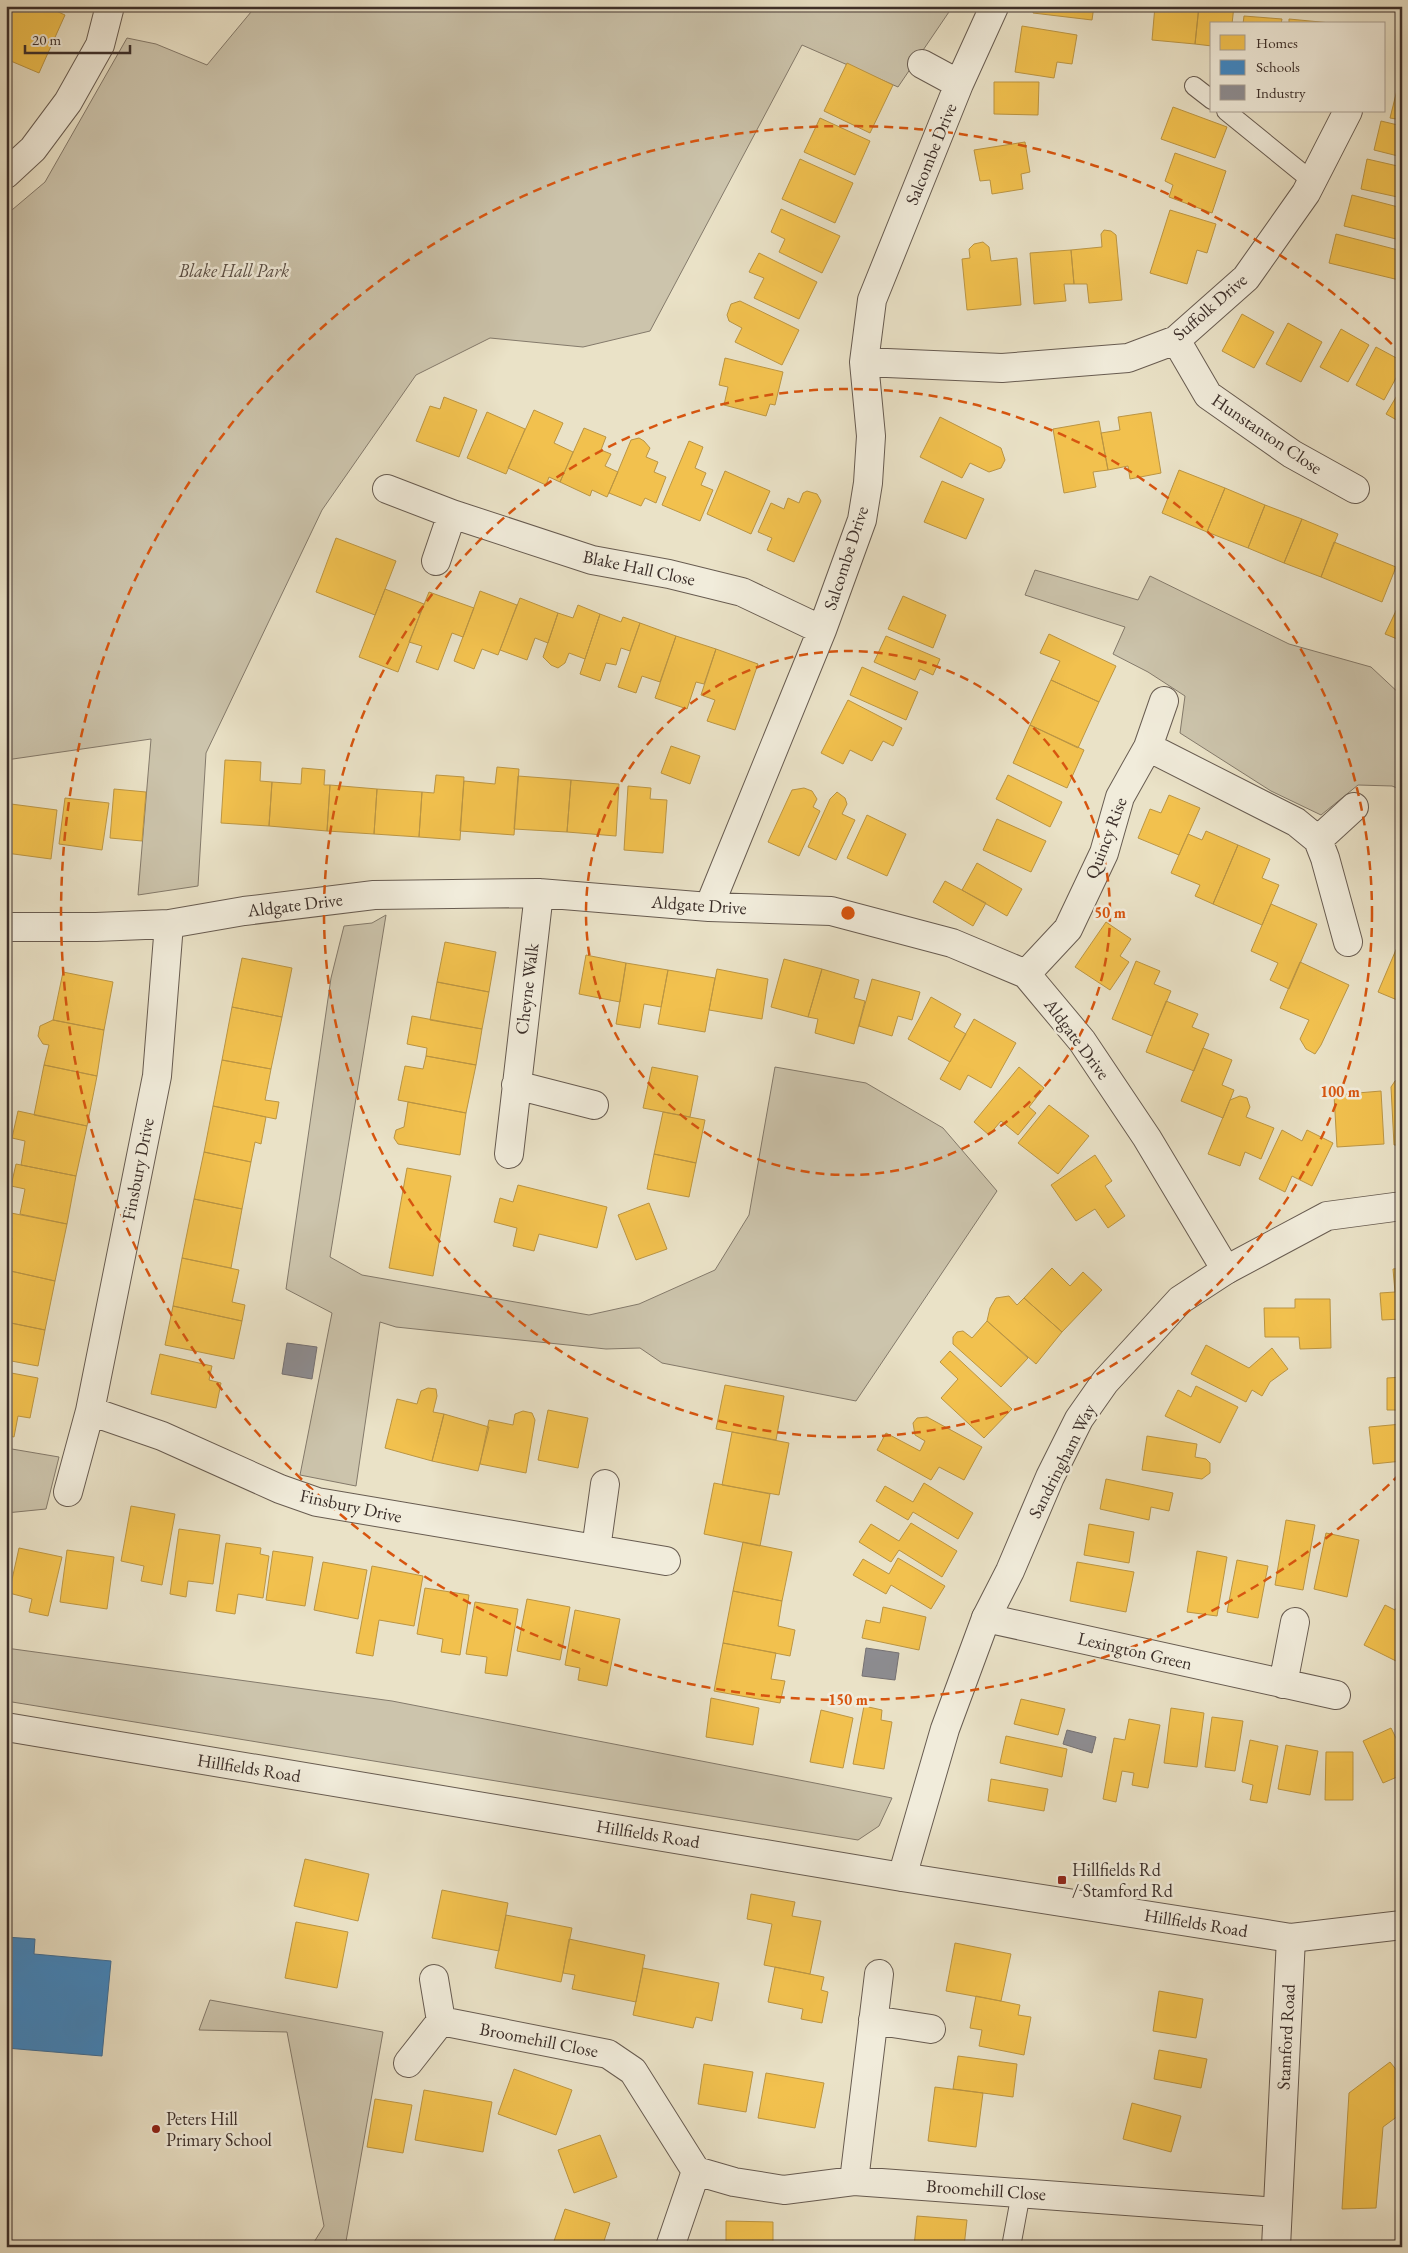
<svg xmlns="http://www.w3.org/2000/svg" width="1408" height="2253" viewBox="0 0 1408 2253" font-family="'EB Garamond',serif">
<rect width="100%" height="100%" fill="#eae2c7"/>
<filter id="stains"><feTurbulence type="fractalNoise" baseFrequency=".004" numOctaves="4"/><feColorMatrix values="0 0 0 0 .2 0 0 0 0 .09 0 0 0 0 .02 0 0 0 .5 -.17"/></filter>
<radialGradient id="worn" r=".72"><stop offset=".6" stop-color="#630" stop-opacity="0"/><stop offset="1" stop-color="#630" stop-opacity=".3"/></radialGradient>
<path fill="#ccc4ac" stroke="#847a6b" d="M256,6H953L898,87L802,45L650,331L583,347L490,338L416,375L322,510L206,753L198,886L138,895L151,739L6,760V215L45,182L127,38L156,44L207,65Z
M1035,570L1138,600L1150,576L1289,644L1371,667L1402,696V790L1392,786L1358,785L1321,815L1271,791L1180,733L1185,696L1148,672L1113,654L1125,627L1025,595Z
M386,915L330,1257L362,1275L589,1315L639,1304L715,1270L749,1215L775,1067L866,1083L943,1128L997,1191L856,1401L662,1363L640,1348L606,1349L396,1327L380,1322L356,1486L300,1475L332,1313L286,1289L331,978L344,926L372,923Z
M6,1448L59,1457L46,1509L6,1513Z
M6,1648L392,1701L892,1798L879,1826L858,1840L6,1701Z
M210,2000L383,2032L345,2247H311L324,2226L287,2032L199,2030Z"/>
<path fill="#f2c14e" stroke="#bb9543" d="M6,6H17L29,12L32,6H45L65,15L39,73L6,59Z
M1034,6H1094L1092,20L1033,13Z
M1155,6H1199L1195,44L1152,40Z
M1199,6H1234L1232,24H1212V46L1195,44Z
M1244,16L1282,19L1281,24H1243Z
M1289,19L1331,23V24H1289Z
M1022,26L1077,35L1072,64L1057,62L1054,78L1015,72Z
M847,63L893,85L870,133L824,111Z
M994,82H1039L1038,115L994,114Z
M1398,86L1402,87V120L1390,118Z
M1173,107L1227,127L1215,158L1161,139Z
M820,118L870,141L855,175L804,152Z
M1381,121L1402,126V157L1374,150Z
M1025,142L1030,172L1021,174L1023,189L992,194L990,180L980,181L974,150Z
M1175,153L1226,171L1212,213L1169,197L1173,185L1165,181Z
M800,159L853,183L835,223L782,199Z
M1367,159L1402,167V198L1361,189Z
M1352,195L1402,208L1400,240L1344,226Z
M781,209L840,236L822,273L779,252L785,239L771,232Z
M1170,210L1216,224L1207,253L1197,250L1187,284L1150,273Z
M1104,230L1111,231L1116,235L1122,300L1089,303L1087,284H1074L1071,250L1102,247L1101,234Z
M1336,234L1402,251L1399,280L1329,263Z
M983,242L989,247L991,261L1017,258L1021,305L967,310L962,259L970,258L969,249L974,244Z
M1071,250L1074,284H1064L1066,301L1034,304L1030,253Z
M759,253L817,282L799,319L754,298L764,278L749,272Z
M740,301L799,330L782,365L735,342L742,328L729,321L727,315L731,304Z
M1242,314L1274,332L1254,368L1222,351Z
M1288,323L1322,342L1301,382L1266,364Z
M1341,329L1369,345L1348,382L1320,367Z
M1376,347L1402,361V367L1384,400L1356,385Z
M725,358L783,372L775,405L770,404L766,416L724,405L728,387L719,385Z
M1402,387V423L1386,414Z
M444,397L477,410L459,457L416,441L430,406L440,409Z
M534,410L563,423L554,443L573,452L560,482L549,477L546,485L508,468Z
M487,412L525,429L506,474L467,458Z
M1151,412L1161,473L1130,479L1128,466L1108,470L1101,433L1120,430L1118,417Z
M940,417L1001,448L1005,460L1001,468L989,472L970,463L962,478L920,457Z
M1099,421L1108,470L1093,472L1096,487L1064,493L1053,429Z
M584,428L606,437L601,450L611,454L605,466L618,472L607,497L592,490L590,496L560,482Z
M639,438L644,441L650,448L646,457L658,462L654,472L666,477L656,503L645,498L641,506L609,493L631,440Z
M689,441L703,447L695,468L706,473L701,485L713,490L700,521L662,505Z
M1179,470L1225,488L1207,532L1162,513Z
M725,471L770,491L751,534L707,514Z
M942,481L984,499L966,539L924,522Z
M1225,488L1265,505L1248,548L1207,532Z
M807,491L817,494L821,501L794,562L767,550L772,538L758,532L771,503L784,509L788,498L799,503L803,493Z
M1265,505L1302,519L1284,563L1248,548Z
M1302,519L1338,534L1321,577L1284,563Z
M336,538L396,561L375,615L316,592Z
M1334,542L1396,567L1382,602L1321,577Z
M385,589L424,604L398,672L359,657Z
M480,591L517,605L498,655L482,649L474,669L454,661Z
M429,592L474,608L463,637L452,633L438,670L416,662L422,646L409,642Z
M903,596L946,615L933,648L888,629Z
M520,598L558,613L548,643L535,638L527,660L500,650Z
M1402,598V641L1385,634Z
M578,605L600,614L585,659L569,653L565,663L558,668L551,665L543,657L558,613L573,618Z
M600,614L621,622L623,617L640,623L630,651L621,648L616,665L606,663L600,681L580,674Z
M640,623L676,636L660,682L642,676L636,693L618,687Z
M1049,634L1116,666L1099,702L1051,680L1060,661L1040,653Z
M676,636L716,649L704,684L696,682L687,709L655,698Z
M886,636L940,659L933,675L920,669L915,680L874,662Z
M716,649L758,664L735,730L707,721L715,700L701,695Z
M862,667L918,692L906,720L850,695Z
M1051,680L1099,702L1078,748L1030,725Z
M848,700L902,728L893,746L883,741L872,761L850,750L843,764L821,753Z
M1030,725L1084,750L1067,788L1013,763Z
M671,746L700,756L690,784L661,773Z
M225,760L261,762L260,781L272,782L269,826L221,823Z
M497,767L519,769L514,835L460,831L464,781L495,784Z
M302,768L325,770L324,785H330L327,831L269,826L272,782L301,784Z
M436,775L464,777L460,840L419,837L422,792L434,793Z
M1008,775L1062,802L1050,827L996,799Z
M518,776L571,780L567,832L514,829Z
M571,780L619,784L616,836L567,832Z
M330,785L377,789L374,834L327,831Z
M628,786L651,788L650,799L667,800L663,853L624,850Z
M804,788L812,791L817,799L813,807L820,811L799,856L768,842L792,790Z
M114,789L146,792L142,841L110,838Z
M377,789L422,792L419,837L374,834Z
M837,792L845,798L847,804L842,814L855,820L836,860L808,847L830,799Z
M1169,795L1200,808L1179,855L1138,838L1150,809L1161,813Z
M65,798L109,803L102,850L59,844Z
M11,804L57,810L51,859L6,853V826H8Z
M867,815L906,834L887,876L847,858Z
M997,819L1046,841L1031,872L983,850Z
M1206,831L1238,845L1213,904L1195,896L1200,885L1171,873L1188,834L1202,840Z
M1238,845L1270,859L1262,878L1279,885L1262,925L1213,904Z
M977,863L1022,889L1007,916L962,890Z
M945,881L986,903L973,926L933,902Z
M1402,887V899L1397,897Z
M1271,904L1317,924L1289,989L1270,980L1278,963L1251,951Z
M1106,922L1131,939L1120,956L1129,962L1110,990L1075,967Z
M445,942L496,952L489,992L437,982Z
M1398,945L1402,947V1002L1378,992Z
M586,955L626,963L620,1002L579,994Z
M242,958L292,968L282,1017L232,1007Z
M784,959L822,969L808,1017L771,1007Z
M1136,961L1160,971L1154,984L1171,991L1152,1036L1112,1019Z
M1300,962L1349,985L1321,1045L1315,1054L1306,1049L1300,1039L1309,1020L1280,1008Z
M626,963L668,970L661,1007L644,1004L640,1028L616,1024Z
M717,969L768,979L762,1019L709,1010Z
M822,969L859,980L854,998L865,1001L854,1044L815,1033L818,1019L808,1017Z
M668,970L715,978L705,1032L658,1024Z
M63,972L113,982L104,1030L53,1020Z
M872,979L920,992L912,1020L898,1016L892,1036L859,1026Z
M437,982L489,992L482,1029L430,1020Z
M931,997L961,1014L954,1027L966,1034L950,1062L908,1039Z
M1166,1001L1198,1014L1192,1027L1209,1034L1194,1071L1146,1052Z
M232,1007L282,1017L271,1069L222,1060Z
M412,1016L482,1029L476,1065L426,1056L427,1048L407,1044Z
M974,1019L1016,1043L991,1088L968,1075L960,1090L940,1079Z
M53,1020L104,1030L97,1076L44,1065L49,1045L43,1044L38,1036L40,1026Z
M1203,1048L1232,1060L1222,1085L1234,1090L1223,1118L1181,1101Z
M426,1056L476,1065L466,1113L398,1100L405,1066L423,1069Z
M222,1060L271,1069L265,1100L279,1102L276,1119L213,1106Z
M44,1065L97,1076L87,1126L34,1115Z
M652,1067L698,1076L690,1117L643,1108Z
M1019,1067L1044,1088L1029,1107L1036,1113L1018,1135L1001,1121L989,1135L974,1122Z
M1400,1078L1402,1145H1394L1391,1087L1395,1081Z
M1381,1091L1384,1144L1337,1147L1334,1095Z
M1240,1096L1247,1098L1250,1107L1246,1117L1274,1128L1261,1159L1245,1152L1240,1166L1208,1154L1230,1100Z
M408,1102L466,1113L460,1155L398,1144L394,1138L396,1130L404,1127Z
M1049,1105L1089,1136L1058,1174L1018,1143Z
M213,1106L266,1117L261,1144L255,1142L251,1162L204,1152Z
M18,1111L87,1126L76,1176L21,1165L25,1141L12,1138Z
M663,1112L705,1120L696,1163L654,1154Z
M1282,1130L1302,1141L1307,1130L1333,1143L1312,1186L1292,1176L1285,1192L1259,1179Z
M204,1152L251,1162L242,1209L194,1199Z
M654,1154L696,1163L689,1197L647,1189Z
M1095,1155L1112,1181L1105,1186L1125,1216L1108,1228L1095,1209L1076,1221L1051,1185Z
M16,1164L76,1176L67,1224L20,1214L25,1189L11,1186Z
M407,1168L451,1176L433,1276L389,1268Z
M518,1185L607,1207L597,1248L539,1234L534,1251L513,1246L517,1228L494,1222L500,1198L513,1202Z
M194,1199L242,1209L231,1268L182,1258Z
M649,1203L667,1249L636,1260L618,1215Z
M6,1212L67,1224L55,1281L6,1270L12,1238L6,1237Z
M182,1258L239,1270L232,1302L245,1305L242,1321L173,1306Z
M1052,1268L1070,1286L1083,1272L1102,1290L1062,1332L1024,1298Z
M1402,1268V1319L1382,1320L1380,1293L1395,1292L1393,1269Z
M6,1270L55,1281L45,1330L6,1322Z
M1009,1296L1017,1305L1024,1298L1062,1332L1036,1364L987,1321L990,1308L996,1298Z
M1295,1299H1330L1331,1348L1300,1349L1299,1337H1265L1264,1308H1295Z
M173,1306L242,1321L234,1359L165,1345Z
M987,1321L1028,1358L1001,1387L953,1344V1337L957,1332L963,1331L972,1338Z
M6,1322L45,1330L38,1366L6,1360Z
M1206,1345L1249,1368L1272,1348L1288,1369L1270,1382L1262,1396L1252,1390L1246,1402L1191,1374Z
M950,1351L1012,1409L984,1438L941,1398L958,1379L940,1362Z
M160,1354L212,1366L209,1380L221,1383L216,1408L151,1394Z
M6,1372L38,1378L30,1418L18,1416L14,1437L6,1435Z
M1402,1377V1410H1387V1378Z
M725,1385L784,1396L776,1440L716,1429Z
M1196,1386L1238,1407L1220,1443L1165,1416L1178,1390L1191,1397Z
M428,1388L436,1389L437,1396L433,1412L444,1414L432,1461L385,1448L397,1399L417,1404L421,1391Z
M548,1410L588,1418L578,1468L538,1460Z
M523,1411L532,1413L535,1420L526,1473L480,1464L489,1420L513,1425L515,1414Z
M444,1414L489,1427L478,1471L432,1461Z
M927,1417L982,1447L964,1480L939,1467L931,1480L877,1450L886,1433L920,1451L925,1441L915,1435L913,1423L917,1418Z
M1402,1424V1461L1373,1464L1369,1427Z
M732,1432L789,1443L779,1495L722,1485Z
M1147,1436L1197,1444L1195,1457L1206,1459L1210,1463V1473L1202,1479L1142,1470Z
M1106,1479L1173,1493L1169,1511L1151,1507L1149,1520L1100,1509Z
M714,1483L770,1494L760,1546L704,1534Z
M924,1483L973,1513L958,1539L913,1512L908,1520L876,1501L885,1486L913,1502Z
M131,1506L175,1514L162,1585L141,1581L144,1566L121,1561Z
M1286,1520L1315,1525L1303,1590L1275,1585Z
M911,1523L957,1551L942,1577L899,1550L891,1562L859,1542L871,1524L899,1541Z
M1089,1524L1134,1532L1129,1563L1084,1555Z
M179,1529L220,1535L213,1584L188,1581L186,1597L170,1594Z
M1326,1533L1359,1540L1347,1597L1314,1589Z
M743,1542L792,1552L782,1601L733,1591Z
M226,1543L261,1548L260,1554L269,1556L263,1598L238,1594L235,1614L216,1611Z
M6,1545L10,1546L6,1560Z
M19,1548L62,1557L48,1616L29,1612L32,1599L9,1593Z
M67,1550L114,1557L107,1609L60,1602Z
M273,1551L313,1557L305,1606L266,1600Z
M1197,1551L1227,1557L1217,1616L1187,1612Z
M898,1558L945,1586L931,1609L891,1585L886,1594L853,1575L863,1559L889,1574Z
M1237,1560L1268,1566L1258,1618L1227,1612Z
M323,1562L367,1570L358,1619L314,1610Z
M1077,1562L1134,1572L1126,1612L1070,1601Z
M372,1566L423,1576L414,1626L379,1620L373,1656L356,1653Z
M425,1588L469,1595L460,1655L441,1652L443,1639L417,1634Z
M733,1591L782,1601L778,1626L795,1630L790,1656L723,1643Z
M1402,1598V1650L1396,1661L1364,1645L1385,1605L1395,1610Z
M527,1599L570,1607L560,1660L517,1651Z
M475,1602L518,1609L507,1676L485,1673L487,1657L466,1654Z
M883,1607L926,1617L919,1650L862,1638L866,1620L880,1623Z
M575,1610L620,1619L607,1686L578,1680L580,1668L565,1665Z
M723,1643L776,1653L771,1679L785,1681L780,1703L714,1691Z
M711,1698L759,1708L753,1745L706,1737Z
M1021,1699L1065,1709L1058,1735L1014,1724Z
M864,1706L882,1710L881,1720L892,1722L884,1769L853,1764Z
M1171,1708L1204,1713L1197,1767L1164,1763Z
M821,1710L853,1718L843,1768L810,1762Z
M1212,1717L1243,1721L1235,1771L1205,1767Z
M1129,1719L1160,1725L1148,1788L1132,1785L1134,1773L1122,1771L1116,1802L1103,1799L1114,1738L1125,1740Z
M1391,1728L1402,1750V1787L1397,1777L1383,1783L1363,1741Z
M1006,1736L1067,1749L1062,1777L1000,1763Z
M1250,1740L1278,1746L1267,1803L1250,1800L1253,1785L1242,1782Z
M1286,1745L1318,1751L1310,1795L1278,1789Z
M1326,1752H1353V1800H1325Z
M991,1779L1048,1789L1044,1811L988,1801Z
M305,1859L369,1874L358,1921L294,1906Z
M442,1890L508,1903L499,1951L432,1938Z
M751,1894L795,1902L792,1916L821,1921L810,1974L764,1965L772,1924L747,1919Z
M506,1915L572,1928L561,1982L495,1968Z
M296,1922L348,1932L337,1988L285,1978Z
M569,1939L645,1955L636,2002L572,1989L575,1975L563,1973Z
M955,1943L1011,1954L1001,2001L946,1991Z
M775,1967L824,1977L821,1990L828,1992L822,2023L801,2019L803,2009L768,2002Z
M643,1968L719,1983L712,2021L696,2017L693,2028L633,2015Z
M1159,1991L1203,1999L1196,2038L1153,2031Z
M976,1996L1020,2005L1018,2015L1031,2017L1024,2055L979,2046L982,2030L970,2028Z
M1159,2050L1207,2059L1201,2088L1154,2079Z
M958,2056L1017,2064L1013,2097L953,2089Z
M1390,2062L1402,2077V2113L1383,2127L1376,2208L1342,2209L1349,2093Z
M704,2064L753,2072L746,2112L698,2104Z
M514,2069L572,2090L556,2135L498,2114Z
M766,2073L824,2083L815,2128L758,2118Z
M935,2087L983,2093L976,2147L928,2141Z
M424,2090L492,2102L483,2152L415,2140Z
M375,2099L412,2105L403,2153L367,2147Z
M1132,2103L1181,2116L1171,2152L1123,2139Z
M600,2135L617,2177L574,2193L558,2150Z
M565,2209L610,2223L602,2247H552Z
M917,2216L967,2220L964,2247H914Z
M726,2221L773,2222V2247H726Z"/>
<path fill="#3f88c5" stroke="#3e6d96" d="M6,1937L35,1939L34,1954L111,1961L102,2056L6,2048Z"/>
<path fill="#8d8d92" stroke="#757173" d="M287,1343L317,1347L312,1379L282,1374Z
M866,1648L899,1653L895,1680L862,1676Z
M1067,1730L1096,1737L1092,1753L1063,1744Z"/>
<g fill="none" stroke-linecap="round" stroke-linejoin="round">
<g stroke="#685c51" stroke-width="20">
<path id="service" d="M1194,86L1212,100
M1226,111L1312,181
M1011,2247L1021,2193"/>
</g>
<g stroke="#685c51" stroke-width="30">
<path id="minor" d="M922,64L959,84
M6,174L33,149L68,102L100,45L110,6
M1176,340L1208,395L1292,454L1355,489
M864,362L1002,368L1128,358L1176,340L1246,278L1306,193L1348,111
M387,489L452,514L592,560L669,574L742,592L822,630
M436,561L452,514
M1148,747L1296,822L1318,840L1325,858L1348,942
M1318,840L1354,807
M709,907L822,630L862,520L868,483L871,436L864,362L872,300L959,84L994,7
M6,927H96L169,924L244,911L374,895L539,893L709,907L831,911L952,943L1026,974L1082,1041L1147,1138L1226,1270
M1026,974L1068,929L1104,853L1120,797L1148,747L1164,701
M516,1085L594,1105
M509,1154L539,893
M90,1411L162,1436L280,1489L317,1502L666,1561
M68,1492L90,1411L157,1076L169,924
M596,1549L605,1484
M986,1618L1336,1695
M1283,1684L1295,1622
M873,2020L931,2029
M441,2021L608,2054L633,2071L696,2171L734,2182L784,2190L854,2181L1277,2212
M408,2063L441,2021L434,1979
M854,2181L879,1974
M670,2247L696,2171
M1276,2247L1291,1938"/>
</g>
<g stroke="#685c51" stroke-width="30">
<path id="tertiary" d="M6,1727L902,1877L1291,1938L1402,1925
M902,1877L945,1729L986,1618L1010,1571L1050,1477L1079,1419L1105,1382L1180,1300L1226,1270L1327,1216L1402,1206"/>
</g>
<use href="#service" stroke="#f1ecdb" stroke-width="18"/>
<use href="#minor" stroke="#f1ecdb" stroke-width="28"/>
<use href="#tertiary" stroke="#f1ecdb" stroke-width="28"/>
</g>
<g fill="none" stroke="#d7550f" stroke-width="2.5" stroke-dasharray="9 6">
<circle cx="848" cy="913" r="262"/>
<circle cx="848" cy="913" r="524"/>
<path d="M1400 1474A787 787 0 1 1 1400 352"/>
</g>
<g fill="#8f2418" stroke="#f1ecdb" stroke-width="2">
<rect x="1057" y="1875" width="10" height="10" rx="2.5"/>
<circle cx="156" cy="2129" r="5"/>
</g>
<g text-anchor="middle" stroke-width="5" stroke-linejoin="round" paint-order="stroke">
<g font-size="18" fill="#3c2f2a" stroke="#f1ecdb">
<text transform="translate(931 154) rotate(-68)" y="6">Salcombe Drive</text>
<text transform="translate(1210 307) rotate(-41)" y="6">Suffolk Drive</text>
<text transform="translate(1267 434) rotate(34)" y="6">Hunstanton Close</text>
<text transform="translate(846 558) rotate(-72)" y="6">Salcombe Drive</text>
<text transform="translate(639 568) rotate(12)" y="6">Blake Hall Close</text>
<text transform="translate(1106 838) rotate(-69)" y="6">Quincy Rise</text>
<text transform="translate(295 905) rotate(-7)" y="6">Aldgate Drive</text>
<text transform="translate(699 905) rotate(4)" y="6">Aldgate Drive</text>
<text transform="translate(527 989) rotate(-83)" y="6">Cheyne Walk</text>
<text transform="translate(1077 1039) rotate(53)" y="6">Aldgate Drive</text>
<text transform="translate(138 1169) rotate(-79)" y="6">Finsbury Drive</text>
<text transform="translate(1062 1461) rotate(-63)" y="6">Sandringham Way</text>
<text transform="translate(351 1506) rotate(12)" y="6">Finsbury Drive</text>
<text transform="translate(1135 1651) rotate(13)" y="6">Lexington Green</text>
<text transform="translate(249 1768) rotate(9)" y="6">Hillfields Road</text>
<text transform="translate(648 1834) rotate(9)" y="6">Hillfields Road</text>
<text transform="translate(1196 1923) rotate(9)" y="6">Hillfields Road</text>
<text transform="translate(1286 2037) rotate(-87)" y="6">Stamford Road</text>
<text transform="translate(539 2040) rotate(11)" y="6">Broomehill Close</text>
<text transform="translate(986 2190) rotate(4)" y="6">Broomehill Close</text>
</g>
<g font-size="18" font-style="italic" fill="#594d44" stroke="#f1ecdb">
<text x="234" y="277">Blake Hall Park</text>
</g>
<g font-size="18" fill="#3c2f2a" stroke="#f1ecdb" text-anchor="start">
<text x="1072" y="1876">Hillfields Rd<tspan x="1072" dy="21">/ Stamford Rd</tspan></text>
<text x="166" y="2125">Peters Hill<tspan x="166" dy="21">Primary School</tspan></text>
</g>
</g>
<circle cx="848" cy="913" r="8" fill="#d7550f" stroke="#f1ecdb" stroke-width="2.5"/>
<g font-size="15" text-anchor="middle" font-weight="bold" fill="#d7550f" stroke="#f1ecdb" stroke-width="5" stroke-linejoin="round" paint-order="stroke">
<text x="1110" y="918">50 m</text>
<text x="1340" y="1097">100 m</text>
<text x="848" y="1705">150 m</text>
</g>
<rect width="1408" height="2253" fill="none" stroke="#eae2c7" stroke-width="25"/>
<rect x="8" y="8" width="1393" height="2238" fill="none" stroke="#3c2f2a" stroke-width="2.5"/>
<rect x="12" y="12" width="1383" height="2228" fill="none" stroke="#3c2f2a"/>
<rect x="1210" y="22" width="175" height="90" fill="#f1ecdb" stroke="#a9a094"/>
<rect x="1220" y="35" width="25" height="15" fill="#f2c14e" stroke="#a9a094"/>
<text x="1256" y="48" font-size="15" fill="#3c2f2a">Homes</text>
<rect x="1220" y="60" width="25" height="15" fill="#3f88c5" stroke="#a9a094"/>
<text x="1256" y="72" font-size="15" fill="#3c2f2a">Schools</text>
<rect x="1220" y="85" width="25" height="15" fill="#8d8d92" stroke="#a9a094"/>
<text x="1256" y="98" font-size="15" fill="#3c2f2a">Industry</text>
<path d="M25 45v8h105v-8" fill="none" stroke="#3c2f2a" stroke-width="2.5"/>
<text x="32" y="45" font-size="15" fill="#3c2f2a" stroke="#f1ecdb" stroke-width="4" paint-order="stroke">20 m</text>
<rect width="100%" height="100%" filter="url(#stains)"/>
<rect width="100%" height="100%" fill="url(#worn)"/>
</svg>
